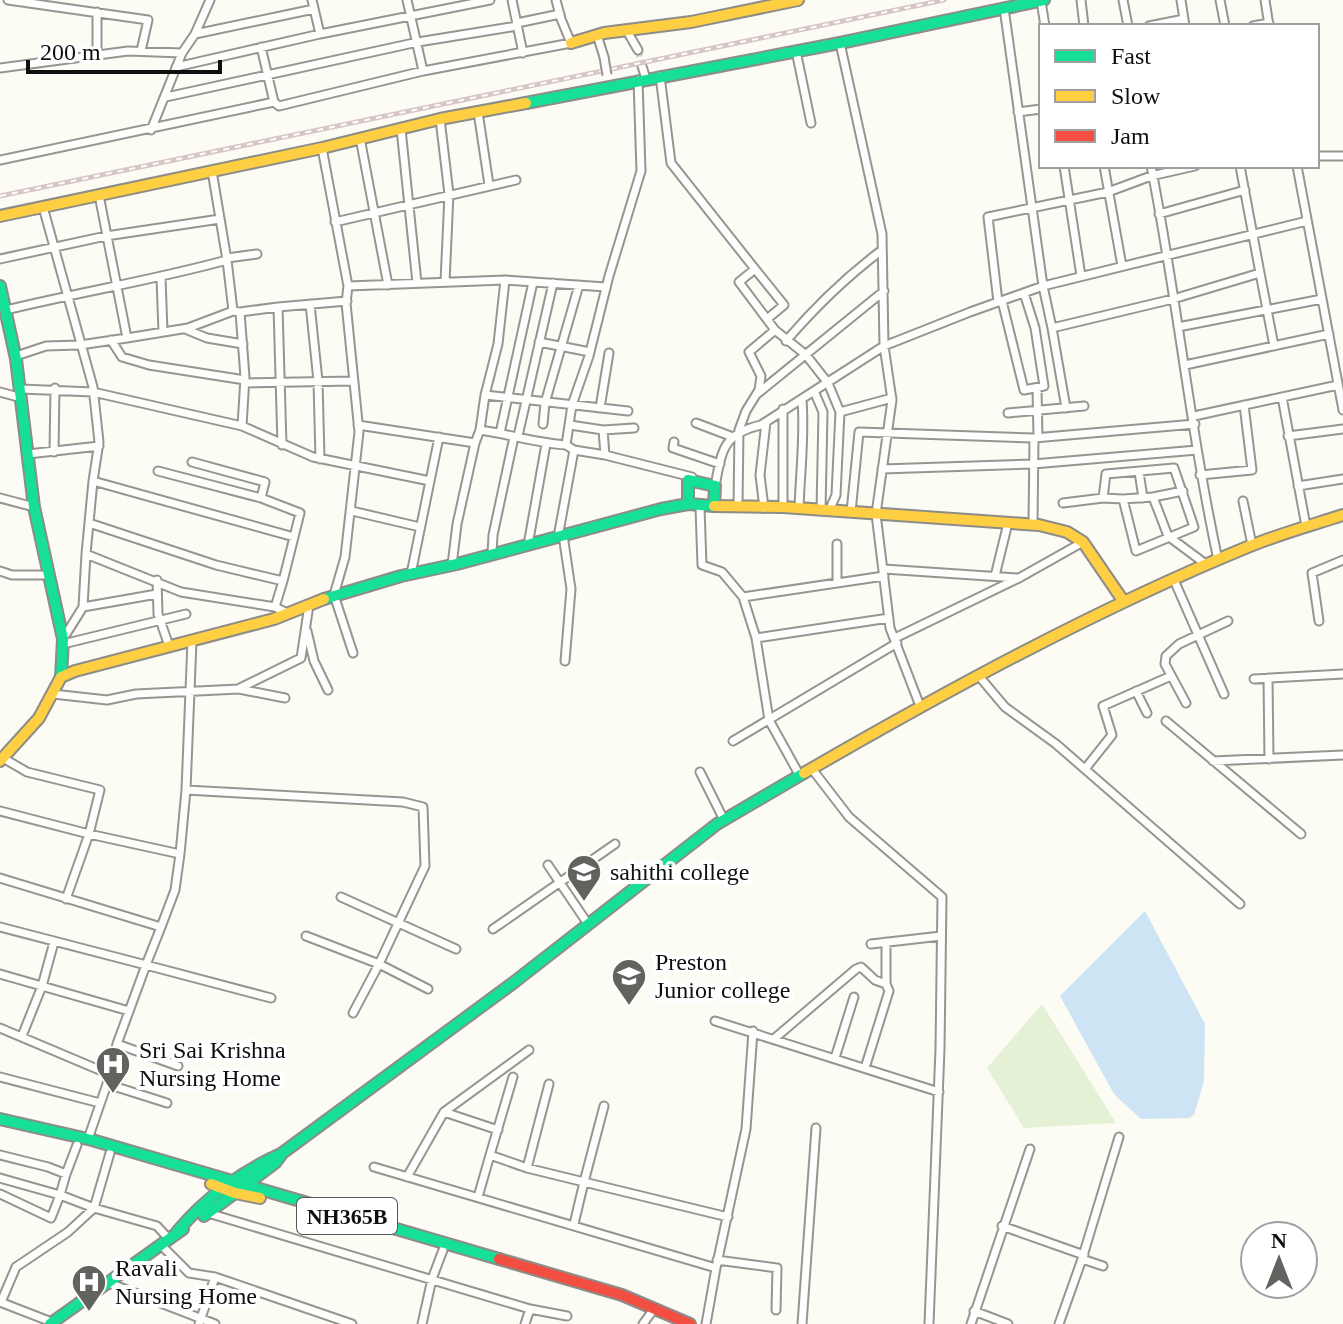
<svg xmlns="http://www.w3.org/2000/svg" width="1343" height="1324" viewBox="0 0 1343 1324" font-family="Georgia,serif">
<rect width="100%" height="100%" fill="#fcfbf4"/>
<path fill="#e4f1d5" d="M1042,1004L1116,1123L1024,1128L987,1068Z"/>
<path fill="#cce4f4" d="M1145,911L1205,1024L1204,1081L1194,1115L1189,1118L1141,1119L1114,1094L1060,996Z"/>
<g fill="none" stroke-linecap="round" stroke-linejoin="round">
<path stroke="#d8d8d2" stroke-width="7" stroke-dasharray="7 3.5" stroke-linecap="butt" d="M638,50L642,66"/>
<g stroke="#969592" stroke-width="11">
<path id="street" d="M8,0L148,20L141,51
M312,0L320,34
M407,0L423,71
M512,0L523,53
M1081,0L1084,26
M1123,0L1128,26
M1181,0L1185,26
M1220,0L1225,26
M1265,0L1269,26
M1041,1L1045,26
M1004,8L1043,286L1052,328
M1149,26L1184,19
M1253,26L1269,23
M627,31L638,50
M195,34L314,9
M597,35L604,57
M840,43L882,234L884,346L892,400L876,514L890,628L920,706
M261,47L274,102
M796,51L811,123
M97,55V12
M642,66L646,79
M176,67L320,34L490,0
M0,68L128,51L182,53
M660,76L671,163L755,269
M166,97L418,42L517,26V23L560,14
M478,112L489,185
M1018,112L1041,109
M440,119L449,194L445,282
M401,129L417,283
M151,130L182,53L195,34L210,0
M360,138L388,285
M322,148L348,286L346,303L359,432L345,557L334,595L353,653
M1317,156H1343
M0,160L274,102L279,106L423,71L571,43L561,19L556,0
M1064,166L1081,276
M1104,166L1122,266
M1151,166C1177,297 1190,430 1218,560
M1297,166L1343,410
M212,171L227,260L233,311L240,312L245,377L242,426
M43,207L93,387L99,442L93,481L86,554
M1159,214L1245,190
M335,222L516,180
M227,258L257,254
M0,259L106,236L220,219
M1260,273L1274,346
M161,278L163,332
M348,286L505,280
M1002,301L1024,390L1044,386L1035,328L1024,293
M998,302L988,217L1108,192L1151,176L1195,166
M310,304L318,381L320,459
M278,307L347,301
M6,310C80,292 154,280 227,260
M240,312L278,307L282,445
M1178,327L1322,299
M185,329L207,338L243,344
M775,330L806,355L828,383L840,412
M127,338L188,328L233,311
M111,340L122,357L149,365L245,380
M786,341C816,306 846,277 882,250
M539,342L590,352
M16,356L46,346L80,345L127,338L99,195
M1185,365L1329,334
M245,383L354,381
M1037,388L1038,437
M21,389L93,392L242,426L313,457L430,481
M814,391L823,412L821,511
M0,392L22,398
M757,394L884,291
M485,395L498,344L505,280L606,287
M1282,397L1306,526
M600,408L609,353
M1066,408L1052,328L1173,299L1260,273L1240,166
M1008,413L1084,406
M1194,416L1338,385
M696,423L733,437
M543,424L545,403L579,285
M358,425L475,443L480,430C509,434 536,443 566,445
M570,425L603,430L634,428
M480,430L485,395L628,411
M500,433L533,282
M518,436L553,283
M1288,436L1343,429
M674,442L673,448L720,464
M574,450L605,455L603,430
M54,452L55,388
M28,454L99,446
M605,455L692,477
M192,462L265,482L261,498
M882,469L1033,464L1197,450
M158,471L261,498L300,513L283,581
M1139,472L1143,498
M1200,475L1252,470L1244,405
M93,481L294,537
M715,486C722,451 722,434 761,425L884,346L970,312L1043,286L1307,221
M1298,486L1343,479
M1153,497L1183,491
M0,498L34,507
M1103,498L1106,474L1174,468L1194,527L1136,551L1123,499
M1243,501L1252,545
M1063,503L1103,498L1123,499L1153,497L1168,536L1207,565
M738,506L739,430L746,411L759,390L761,376L749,352L775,330L739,282L755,269L784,305L767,319
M700,507L702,565L722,572L743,597L756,638L769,720L800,776
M783,507V409
M764,508L760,475L766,422
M799,509C800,473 805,437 802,400
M352,511L420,527
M829,511L836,495L840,412L892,398
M851,512L859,432L1034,438L1195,424
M89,523L216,565L283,581L275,607
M1033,525L1034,438
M563,535L571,589L565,661
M558,537L574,450L566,445L572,405L589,356L609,276L641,171L638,80
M528,545L546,444
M492,554L493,535L514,437
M452,565L457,524L475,443
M884,569L1017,578
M0,571L12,575H49
M411,574L439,437
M995,576L1008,523
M157,580L158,614L169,646
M1174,580L1224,694
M837,582V544
M743,597L884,576
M83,607L157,594
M1319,621L1312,573L1343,560
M307,631L314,661L328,690
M756,638L889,618
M895,638L1019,578L1083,542
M63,639L83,607L86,554L181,592L275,607L289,614
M63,644L186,614
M978,675L1005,707L1056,744L1240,904
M1268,678L1269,759
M1254,679L1343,674
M240,688L301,658L309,605
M1136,691L1147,713
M53,694L107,700L136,694L239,689L285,698
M1186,703L1165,664L1166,656L1179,644L1228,621
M1166,721L1301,834
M733,741L897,643
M1213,761L1343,755
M812,769L849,817L942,897L940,1049L929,1324
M1085,769L1112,735L1103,706L1171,676
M700,772L724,820
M186,790L403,802L423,807L425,866L379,964L353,1013
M0,811L89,834L100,790L27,772L3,758
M180,854L186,790L192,641
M548,865L588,924
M0,878L161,927L146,965L271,998
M341,897L456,949
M66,899L89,834L180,854L175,890L161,927
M0,927L146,965L117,1044
M493,929L615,844
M306,936L379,964L428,989
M871,944L941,936
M0,974L129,1011
M715,1021L939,1092
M0,1028L109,1074
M22,1036L42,986L54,942
M775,1038L856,969L861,967L875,980L886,984V942
M835,1058L854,997
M865,1068L889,991L886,984
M0,1077L100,1103
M107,1084L167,1103
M444,1112L498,1130
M88,1139L107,1084L117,1044L178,1066
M0,1155L48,1167L66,1174L77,1145
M490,1155L513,1077
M374,1167L716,1268L706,1324
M527,1168L549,1084
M407,1177L444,1112L529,1050
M0,1178L60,1195L66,1174
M0,1194L51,1218L60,1195L94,1208L110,1153
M478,1197L490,1155L527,1168L584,1182L604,1106
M208,1213L530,1309L567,1316
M574,1224L584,1182L728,1217
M1002,1226L1084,1255
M160,1244L189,1273L215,1277
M1082,1259L1119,1137
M717,1260L777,1268L776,1310
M716,1268L746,1129L753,1031
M109,1283L215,1324
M0,1302L54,1323
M1,1302L16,1267L68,1232L94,1208L157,1226L168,1238
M974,1311L1008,1324
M199,1324L215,1277L352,1324
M422,1324L432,1279L443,1250
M525,1324L530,1309
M643,1324L651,1313
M802,1324L816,1128
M971,1324L1030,1149
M1059,1324L1082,1259L1103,1266"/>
</g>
<g stroke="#8c8c89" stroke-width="14">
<path id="fast" d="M526,103L840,43L1044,0
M0,286L16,359L34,507L63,639L61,677
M324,599L401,576L457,564L661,509L688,504L714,506L715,486L688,480V504
M0,1119L92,1140L499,1259
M204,1216L275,1163L281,1155
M177,1232C204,1199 242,1171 281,1154L513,983L717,824L804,773
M50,1324L183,1229"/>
</g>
<g stroke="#8c8c89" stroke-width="14">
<path id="slow" d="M571,43L604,33L691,22L798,0
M0,216L322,148L440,119L526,103
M714,506L783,507L1039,525L1067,532L1083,542L1124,602
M0,761L39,718L61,677L75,671L274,619L324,599
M804,773C948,690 1096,609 1250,546C1280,534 1312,525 1343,515
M211,1184L235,1193L260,1198"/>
</g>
<g stroke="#8c8c89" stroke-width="14">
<path id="jam" d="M499,1259L622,1295L690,1324"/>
</g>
<use href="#street" stroke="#fffefd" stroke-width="7"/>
<use href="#fast" stroke="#16e098" stroke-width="10"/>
<use href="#slow" stroke="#ffcf43" stroke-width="10"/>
<use href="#jam" stroke="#f24e42" stroke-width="10"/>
<g stroke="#d7c6c5" stroke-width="5">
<path id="rail" d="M0,196L944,0"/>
</g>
<use href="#rail" stroke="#fff" stroke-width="2" stroke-dasharray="6" stroke-linecap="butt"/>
<g stroke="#969592" stroke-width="11" stroke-linecap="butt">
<path id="street-bridge" d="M604,57L607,75"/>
</g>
<use href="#street-bridge" stroke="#fffefd" stroke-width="7"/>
</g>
<defs>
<g id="university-pin" transform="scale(1.8)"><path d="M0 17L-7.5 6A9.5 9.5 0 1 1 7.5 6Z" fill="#62625f" stroke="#fff"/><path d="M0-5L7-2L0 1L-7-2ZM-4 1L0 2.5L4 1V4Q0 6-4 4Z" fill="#fff"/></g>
<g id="hospital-pin" transform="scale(1.8)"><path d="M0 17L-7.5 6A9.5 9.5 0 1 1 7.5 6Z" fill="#62625f" stroke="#fff"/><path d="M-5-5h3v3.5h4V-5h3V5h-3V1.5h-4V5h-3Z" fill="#fff"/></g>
</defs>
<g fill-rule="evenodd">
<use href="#university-pin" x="584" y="872"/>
<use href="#university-pin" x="629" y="976"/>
<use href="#hospital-pin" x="113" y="1064"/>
<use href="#hospital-pin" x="89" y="1282"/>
</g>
<g text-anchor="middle" stroke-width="8" stroke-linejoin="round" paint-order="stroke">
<rect fill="#fff" stroke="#575757" stroke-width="2" x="297" y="1198" width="100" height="36" rx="6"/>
<g font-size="22" font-weight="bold" fill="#0f0f0f">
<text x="347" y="1224">NH365B</text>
</g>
<g font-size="24" fill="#0f0f0f" stroke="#fff" text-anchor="start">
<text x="610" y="880">sahithi college</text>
<text x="655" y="970">Preston<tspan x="655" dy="28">Junior college</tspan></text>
<text x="139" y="1058">Sri Sai Krishna<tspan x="139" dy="28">Nursing Home</tspan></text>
<text x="115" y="1276">Ravali<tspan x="115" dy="28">Nursing Home</tspan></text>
</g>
</g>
<rect x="1039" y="24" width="280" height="144" fill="#ffffff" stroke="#9f9f9f" stroke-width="2"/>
<rect x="1055" y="50" width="40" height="12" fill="#16e098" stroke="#9f9f9f" stroke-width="2"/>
<text x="1111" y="64" font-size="24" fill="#0f0f0f">Fast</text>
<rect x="1055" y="90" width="40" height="12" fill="#ffcf43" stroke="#9f9f9f" stroke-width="2"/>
<text x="1111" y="104" font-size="24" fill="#0f0f0f">Slow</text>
<rect x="1055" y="130" width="40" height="12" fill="#f24e42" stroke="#9f9f9f" stroke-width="2"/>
<text x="1111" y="144" font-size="24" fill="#0f0f0f">Jam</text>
<g transform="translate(1279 1260)"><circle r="38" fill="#ffffff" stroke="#9f9f9f" stroke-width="2"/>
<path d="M0-6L14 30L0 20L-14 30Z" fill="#62625f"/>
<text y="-12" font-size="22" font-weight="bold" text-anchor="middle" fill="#0f0f0f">N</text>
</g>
<path d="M28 60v12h192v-12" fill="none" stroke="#0f0f0f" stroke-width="4"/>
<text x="40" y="60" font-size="24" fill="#0f0f0f" stroke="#ffffff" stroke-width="6" paint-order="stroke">200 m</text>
</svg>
